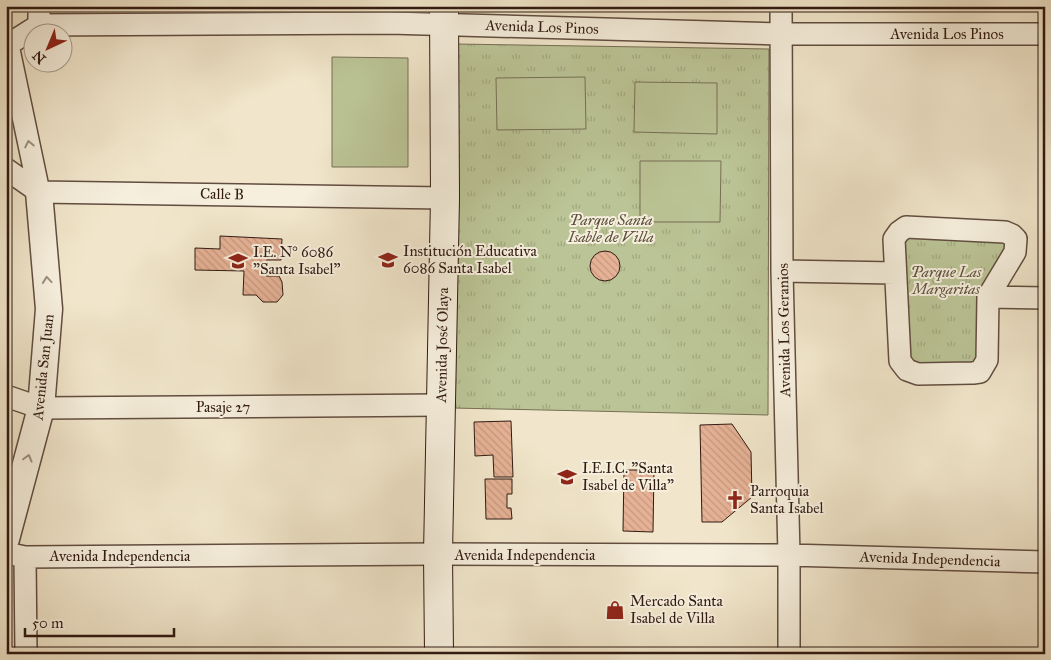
<svg xmlns="http://www.w3.org/2000/svg" width="1051" height="660" viewBox="0 0 1051 660" font-family="'IM FELL Great Primer',serif">
<defs>
<pattern id="grass-tufts" width="24" height="20" patternUnits="userSpaceOnUse" patternTransform="scale(1.25)"><rect width="24" height="20" fill="#bbc496"/><path d="M3 7l-1-3M5 7V3M7 7l1-3M15 17l-1-3M17 17v-4M19 17l1-3" fill="none" stroke="#a1a880"/></pattern>
<pattern id="building-back-hatch" width="6" height="6" patternUnits="userSpaceOnUse" patternTransform="scale(1.25)"><rect width="6" height="6" fill="#e6b296"/><path d="M-1 5l2 2M0 0l6 6M5-1l2 2" fill="none" stroke="#c69880"/></pattern>
</defs>
<rect width="100%" height="100%" fill="#f1e6cb"/>
<filter id="stains"><feTurbulence type="fractalNoise" baseFrequency=".004" numOctaves="4"/><feColorMatrix values="0 0 0 0 .2 0 0 0 0 .09 0 0 0 0 .02 0 0 0 .5 -.17"/></filter>
<radialGradient id="worn" r=".72"><stop offset=".6" stop-color="#630" stop-opacity="0"/><stop offset="1" stop-color="#630" stop-opacity=".3"/></radialGradient>
<path fill="url(#grass-tufts)" stroke="#766f54" d="M456,44L769,49L768,415L453,408Z
M907,238L1005,242L1008,248L978,359L973,363H918L911,359L908,353L902,245Z"/>
<path fill="#bbc496" stroke="#766f54" d="M332,57L408,58V167H332Z
M585,77L586,129L497,130L496,78Z
M635,82L717,83V134L634,132Z
M640,161H721L720,222H640Z"/>
<path fill="url(#building-back-hatch)" stroke="#311a12" d="M220,236L282,239L281,260H267L266,276H279L282,282L283,295L277,302H263L256,295H243L244,271L195,270V248L220,249Z
M590 266a15 15 0 1 1 30 0a15 15 0 1 1-30 0Z
M511,421L513,477H494L493,455L475,456L474,422Z
M732,424L751,452L752,497L722,522H702L700,425Z
M624,470H654L653,532L623,531Z
M485,479H512V494H507V508H511L512,519H486Z"/>
<g fill="none" stroke-linecap="round" stroke-linejoin="round">
<g stroke="#614d40" stroke-width="24">
<path id="minor" d="M781,6L782,271L789,555V654
M39,25L390,23L781,34H1045
M39,25V6
M8,45L39,192
M6,46L39,25
M6,169L39,192L445,198
M906,227L1005,232L1012,235L1016,239L1015,252L988,297L987,360L980,372L973,373L918,374L907,370L900,361L894,239L899,232Z
M782,271L895,273
M988,297L1045,298
M6,396L41,408L441,405
M6,553L25,557L438,554L789,555L1045,562
M25,557L26,654"/>
</g>
<g stroke="#614d40" stroke-width="29">
<path id="tertiary" d="M6,539L41,408L49,309L39,192"/>
</g>
<g stroke="#311a12" stroke-width="30">
<path id="secondary" d="M439,654L438,554L445,198L444,6"/>
</g>
<use href="#minor" stroke="#f6efdd" stroke-width="21"/>
<use href="#tertiary" stroke="#f6efdd" stroke-width="26"/>
<use href="#secondary" stroke="#f6efdd" stroke-width="28"/>
</g>
<defs><path id="oneway-chevron" d="M-2-3.5L2.5 0L-2 3.5" fill="none" stroke-width="1.6" stroke-linecap="round" stroke-linejoin="round" transform="scale(1.25)"/></defs>
<g stroke="#9d8f82">
<use href="#oneway-chevron" transform="translate(29 144) rotate(-102)"/>
<use href="#oneway-chevron" transform="translate(47 280) rotate(-95)"/>
<use href="#oneway-chevron" transform="translate(28 458) rotate(-75)"/>
</g>
<defs>
<g id="school-bare" transform="scale(1.5)"><path d="M0-5L7-2L0 1L-7-2ZM-4 1L0 2.5L4 1V4Q0 6-4 4Z" fill="#8f2418" stroke="#f6efdd" stroke-width="2.5" paint-order="stroke"/></g>
<g id="church-bare" transform="scale(1.5)"><path d="M-1.2-6h2.4v3.5h3.3v2.4h-3.3V6h-2.4V-.1h-3.3v-2.4h3.3Z" fill="#8f2418" stroke="#f6efdd" stroke-width="2.5" paint-order="stroke"/></g>
<g id="shop-bare" transform="scale(1.5)"><path d="M-5-2.5h2.3a2.7 3.5 0 0 1 5.4 0H5L5.5 6h-11ZM-1.5-2.5h3a1.5 2.3 0 0 0-3 0Z" fill="#8f2418" stroke="#f6efdd" stroke-width="2.5" paint-order="stroke"/></g>
</defs>
<g fill-rule="evenodd">
<use href="#school-bare" x="388" y="260"/>
<use href="#school-bare" x="238" y="261"/>
<use href="#school-bare" x="567" y="477"/>
<use href="#church-bare" x="735" y="500"/>
<use href="#shop-bare" x="615" y="610"/>
</g>
<g text-anchor="middle" stroke-width="4" stroke-linejoin="round" paint-order="stroke">
<g font-size="15" fill="#311a12" stroke="#f6efdd">
<text transform="translate(542 27) rotate(2)" y="5">Avenida Los Pinos</text>
<text x="947" y="39">Avenida Los Pinos</text>
<text transform="translate(222 194) rotate(1)" y="5">Calle B</text>
<text transform="translate(784 330) rotate(-91)" y="5">Avenida Los Geranios</text>
<text transform="translate(442 345) rotate(-89)" y="5">Avenida José Olaya</text>
<text transform="translate(43 367) rotate(-84)" y="5">Avenida San Juan</text>
<text x="223" y="412">Pasaje 27</text>
<text x="525" y="560">Avenida Independencia</text>
<text x="120" y="561">Avenida Independencia</text>
<text transform="translate(930 559) rotate(2)" y="5">Avenida Independencia</text>
</g>
<g font-size="15" font-style="italic" fill="#5a4d3a" stroke="#f6efdd">
<text x="611" y="225">Parque Santa<tspan x="611" dy="17">Isable de Villa</tspan></text>
<text x="946" y="277">Parque Las<tspan x="946" dy="17">Margaritas</tspan></text>
</g>
<g font-size="15" fill="#311a12" stroke="#f6efdd" text-anchor="start">
<text x="403" y="256">Institución Educativa<tspan x="403" dy="17">6086 Santa Isabel</tspan></text>
<text x="253" y="257">I.E. N° 6086<tspan x="253" dy="17">"Santa Isabel"</tspan></text>
<text x="582" y="473">I.E.I.C. "Santa<tspan x="582" dy="17">Isabel de Villa"</tspan></text>
<text x="750" y="496">Parroquia<tspan x="750" dy="17">Santa Isabel</tspan></text>
<text x="630" y="606">Mercado Santa<tspan x="630" dy="17">Isabel de Villa</tspan></text>
</g>
</g>
<rect width="1051" height="660" fill="none" stroke="#f1e6cb" stroke-width="25"/>
<rect x="8" y="8" width="1036" height="645" fill="none" stroke="#311a12" stroke-width="2.5"/>
<rect x="12" y="12" width="1026" height="635" fill="none" stroke="#311a12"/>
<g transform="translate(48 48) rotate(224)"><circle r="24" fill="#f6efdd" stroke="#a79a8c"/>
<path d="M0-4L9 19L0 12L-9 19Z" fill="#8f2418"/>
<text y="-8" font-size="14" font-weight="bold" text-anchor="middle" fill="#311a12">N</text>
</g>
<path d="M25 628v8h149v-8" fill="none" stroke="#311a12" stroke-width="2.5"/>
<text x="32" y="628" font-size="15" fill="#311a12" stroke="#f6efdd" stroke-width="4" paint-order="stroke">50 m</text>
<rect width="100%" height="100%" filter="url(#stains)"/>
<rect width="100%" height="100%" fill="url(#worn)"/>
</svg>
